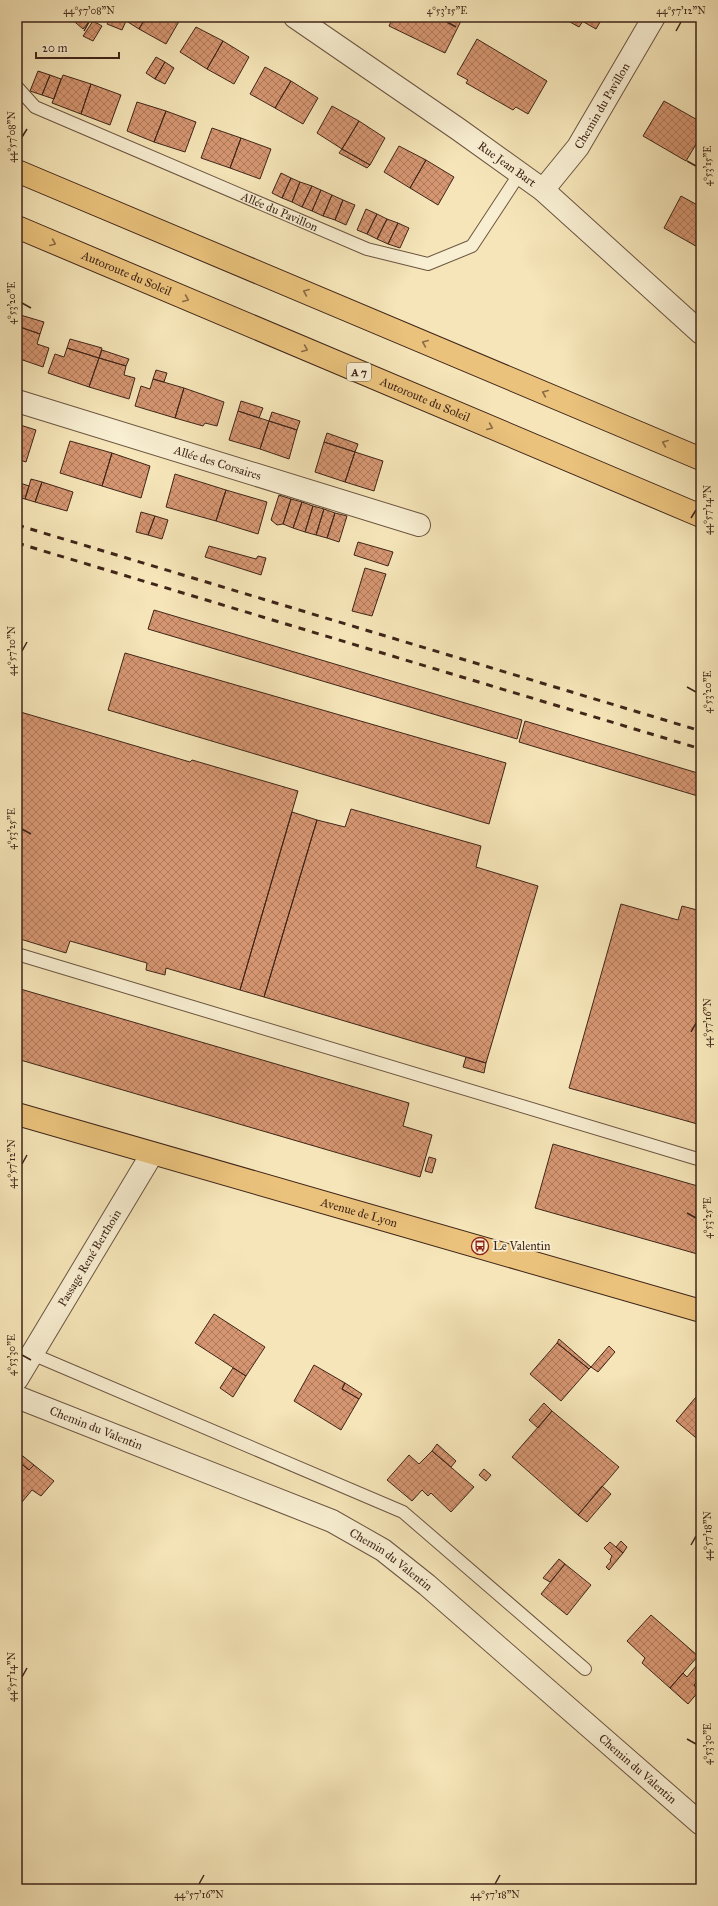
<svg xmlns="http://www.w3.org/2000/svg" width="718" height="1906" viewBox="0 0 718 1906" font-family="'IM FELL Great Primer',serif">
<defs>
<pattern id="building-cross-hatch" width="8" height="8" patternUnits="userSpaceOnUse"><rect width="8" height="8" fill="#d59671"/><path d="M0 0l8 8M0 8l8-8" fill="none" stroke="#ae7a5c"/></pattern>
</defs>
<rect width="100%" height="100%" fill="#f5e5b8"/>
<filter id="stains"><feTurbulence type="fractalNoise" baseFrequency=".005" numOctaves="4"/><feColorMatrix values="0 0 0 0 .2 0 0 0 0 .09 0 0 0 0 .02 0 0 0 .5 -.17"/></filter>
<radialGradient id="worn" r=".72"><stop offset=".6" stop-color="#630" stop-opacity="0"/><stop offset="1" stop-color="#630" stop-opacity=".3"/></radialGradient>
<path fill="url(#building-cross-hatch)" stroke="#3f2519" d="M69,17H93L83,29Z
M111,17H120L126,21L122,30L107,24Z
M120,17H146L139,29Z
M146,17H180L181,18L166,44L139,29Z
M393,17H463L445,53L389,26Z
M561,17H575L583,21L579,27Z
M575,17H603L596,29Z
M93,21L102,26L93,41L83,36Z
M196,27L223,41L207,69L180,52Z
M477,39L547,81L528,114L516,107L513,110L466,83L468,80L457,74Z
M223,41L249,57L234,84L207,69Z
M156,57L165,62L155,79L146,73Z
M165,62L174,68L165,84L155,79Z
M265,67L291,81L275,108L250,94Z
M38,71L50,75L42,95L30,91Z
M50,75L61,79L54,99L42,95Z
M63,75L91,84L81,114L52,103Z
M291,81L318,98L303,124L275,108Z
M91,84L121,95L110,125L81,114Z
M664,101L701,122V136L686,161L643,136Z
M137,102L166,111L154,142L127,131Z
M332,106L359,121L342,149L317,133Z
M166,111L196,122L185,152L154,142Z
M359,121L385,138L370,165L342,149Z
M212,128L241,138L230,168L201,158Z
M241,138L271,149L260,179L230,168Z
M399,146L426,160L410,188L384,172Z
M342,149L370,165L367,168L339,153Z
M426,160L454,177L438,205L410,188Z
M281,173L291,178L282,198L272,193Z
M291,178L300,182L292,202L282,198Z
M300,182L312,186L302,207L292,202Z
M312,186L321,190L312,211L302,207Z
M321,190L332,195L323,216L312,211Z
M332,195L343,200L335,220L323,216Z
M681,196L701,207V249L664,228Z
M343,200L355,205L346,225L335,220Z
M366,209L377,214L367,234L357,230Z
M377,214L387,219L377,239L367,234Z
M387,219L398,223L388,244L377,239Z
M398,223L409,228L400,248L388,244Z
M17,314L44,322L40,334L17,326Z
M17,326L40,334L37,344L49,348L43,367L17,358Z
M70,339L102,348L99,358L67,348Z
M67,348L99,358L89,387L48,373L55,354L64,357Z
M102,350L129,359L126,366L99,358Z
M99,358L126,366L124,375L135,378L129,399L89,387Z
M156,370L167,373L164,382L153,379Z
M153,379L184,388L175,418L135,406L141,386L150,389Z
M184,388L224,402L217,426L205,423L203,426L175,418Z
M241,401L263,408L259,418L238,411Z
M238,411L269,421L260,449L229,440Z
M272,412L300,421L297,430L269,421Z
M269,421L297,430L289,459L260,449Z
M17,424L36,430L26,462L17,459Z
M327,433L358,444L355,452L324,442Z
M70,441L112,453L102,486L60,473Z
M324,442L355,452L345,482L315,472Z
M355,452L383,461L374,491L345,482Z
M112,453L150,466L141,498L102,486Z
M175,474L226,490L216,521L166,507Z
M31,479L42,482L35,502L25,499Z
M17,482L29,486L25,499L17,497Z
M42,482L73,492L67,511L35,502Z
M226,490L267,502L258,534L216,521Z
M279,495L291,499L283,524L277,525L271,520Z
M291,499L302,502L293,528L283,524Z
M302,502L313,506L305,532L293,528Z
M313,506L324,509L316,535L305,532Z
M324,509L335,513L327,538L316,535Z
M141,512L155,516L148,535L136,532Z
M335,513L347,516L339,542L327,538Z
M155,516L168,520L162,539L148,535Z
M358,542L393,552L388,566L354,555Z
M209,546L256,559L258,556L266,558L261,575L205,557Z
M365,568L386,574L372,616L352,611Z
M154,610L522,720L517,739L148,629Z
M125,653L506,763L489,824L108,710Z
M17,711L190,762L192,760L298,791L240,990L166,968L165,975L146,970L147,963L70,941L66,953L17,938Z
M525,721L701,774V797L519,742Z
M351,809L481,846L476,867L538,886L486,1063L264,997L317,820L345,827Z
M292,812L317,820L264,997L240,990Z
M621,904L678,920L682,906L701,911V1125L569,1088Z
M17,988L409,1103L403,1126L432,1135L420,1177L17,1059Z
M466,1057L486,1063L484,1073L463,1067Z
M553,1144L701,1187V1255L535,1208Z
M429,1157L436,1159L432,1173L425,1171Z
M214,1314L265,1347L246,1376L195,1343Z
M559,1339L591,1367L589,1369L557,1343Z
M557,1343L589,1369L561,1401L530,1374Z
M609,1346L615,1352L598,1372L591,1367Z
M314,1365L345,1383L342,1389L359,1399L341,1430L294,1401Z
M233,1368L246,1376L233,1397L220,1388Z
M345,1383L362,1394L359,1399L342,1389Z
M701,1391V1442L676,1421Z
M544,1403L552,1411L538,1428L529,1420Z
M552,1411L619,1467L578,1515L512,1457Z
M437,1444L456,1461L451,1467L432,1451Z
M432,1451L474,1487L451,1512L431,1493L428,1496L422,1490L412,1501L387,1480L409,1455L419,1464Z
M19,1453L34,1465L29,1470L17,1460Z
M17,1460L29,1470L34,1465L54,1481L41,1496L32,1490L17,1508Z
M484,1469L491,1475L486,1481L479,1475Z
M602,1486L611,1494L587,1522L578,1515Z
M621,1541L627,1547L623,1553L616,1547Z
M610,1542L623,1553L609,1570L606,1567L611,1561L610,1560L612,1556L604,1548Z
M559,1559L565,1564L550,1582L543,1578Z
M565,1564L591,1585L567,1615L541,1594Z
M651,1615L698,1656L670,1688L642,1663L645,1658L627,1641Z
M697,1665L701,1669V1677L694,1685L699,1691L688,1704L670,1688L683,1673L687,1677Z"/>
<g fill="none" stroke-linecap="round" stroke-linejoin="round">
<g stroke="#6c5541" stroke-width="14">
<g id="service">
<path id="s1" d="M17,87L35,107L367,249L428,264L472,246L520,173"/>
<path d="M17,954L701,1160"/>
<path d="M32,1354L403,1512L585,1669"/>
</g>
</g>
<g stroke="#6c5541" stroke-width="24">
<g id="minor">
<path id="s2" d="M543,190L578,147L654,17"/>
<path id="s3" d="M17,401L419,525"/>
<path id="s4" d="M17,1379L152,1154"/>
<path id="s5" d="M17,1397L332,1521L383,1550L427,1585L701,1824"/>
</g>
</g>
<g stroke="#6c5541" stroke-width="24">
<g id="tertiary">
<path id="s6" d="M295,17L458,129L543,190L701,333"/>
</g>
</g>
<g stroke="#3f2519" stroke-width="24">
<g id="primary">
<path id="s7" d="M17,1114C245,1181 473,1244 701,1311"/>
</g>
</g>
<g stroke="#3f2519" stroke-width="24">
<g id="motorway">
<path d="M17,171L701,459"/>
<path id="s8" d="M17,227L701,516"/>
</g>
</g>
<use href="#service" stroke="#f8eed1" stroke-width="12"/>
<use href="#minor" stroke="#f8eed1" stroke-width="22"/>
<use href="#tertiary" stroke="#f8eed1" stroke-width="22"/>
<use href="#primary" stroke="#eac27c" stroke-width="22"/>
<use href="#motorway" stroke="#eac27c" stroke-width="22"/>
<path stroke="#3f2519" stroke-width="3" stroke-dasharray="7 7" stroke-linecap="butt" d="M17,525L701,731
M17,543L701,749"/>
</g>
<defs><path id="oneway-chevron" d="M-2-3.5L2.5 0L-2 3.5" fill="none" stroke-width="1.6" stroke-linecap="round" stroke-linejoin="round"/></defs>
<g stroke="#8c6c46">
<use href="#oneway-chevron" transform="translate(53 243) rotate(23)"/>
<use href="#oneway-chevron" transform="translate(306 292) rotate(-157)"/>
<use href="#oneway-chevron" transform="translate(186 299) rotate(23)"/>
<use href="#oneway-chevron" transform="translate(425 343) rotate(-157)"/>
<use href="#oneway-chevron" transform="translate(305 349) rotate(23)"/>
<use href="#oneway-chevron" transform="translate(545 393) rotate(-157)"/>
<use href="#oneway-chevron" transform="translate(490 427) rotate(23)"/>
<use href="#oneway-chevron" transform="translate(665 443) rotate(-157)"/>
</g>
<path fill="none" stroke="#3f2519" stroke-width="1.5" d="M447,22L456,27M84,31L89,22M676,31L681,22M22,137L27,129M687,161L696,166M22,303L31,308M691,518L696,510M22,651L27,642M687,687L696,692M22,829L31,834M691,1032L696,1023M22,1164L27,1155M687,1213L696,1218M22,1355L31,1360M691,1545L696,1536M22,1677L27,1668M687,1739L696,1744M199,1884L204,1875M495,1884L500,1875"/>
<defs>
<g id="bus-ring" transform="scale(0.9)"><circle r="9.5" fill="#f8eed1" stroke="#8f2418" stroke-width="1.5"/><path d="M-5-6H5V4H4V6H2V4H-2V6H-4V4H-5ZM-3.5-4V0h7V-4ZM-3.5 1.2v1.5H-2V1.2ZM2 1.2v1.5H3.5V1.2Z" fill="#8f2418"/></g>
</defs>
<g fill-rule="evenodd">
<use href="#bus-ring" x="480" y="1246"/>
</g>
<g text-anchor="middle" stroke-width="3.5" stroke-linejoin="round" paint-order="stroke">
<rect fill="#f8eed1" stroke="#766150" stroke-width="1" x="347" y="363" width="24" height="18" rx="3"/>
<g font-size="11" font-weight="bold" fill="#3f2519">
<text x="359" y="376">A 7</text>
</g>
<g font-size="12" fill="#3f2519" stroke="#f8eed1">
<text dy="4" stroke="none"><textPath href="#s2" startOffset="103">Chemin du Pavillon</textPath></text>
<text dy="4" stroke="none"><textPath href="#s6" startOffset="258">Rue Jean Bart</textPath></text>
<text dy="4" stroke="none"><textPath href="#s1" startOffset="293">Allée du Pavillon</textPath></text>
<text dy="4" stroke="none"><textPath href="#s8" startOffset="119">Autoroute du Soleil</textPath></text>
<text dy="4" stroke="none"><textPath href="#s8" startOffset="443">Autoroute du Soleil</textPath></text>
<text dy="4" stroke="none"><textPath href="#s3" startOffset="210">Allée des Corsaires</textPath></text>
<text dy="4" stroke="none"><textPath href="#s7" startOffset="356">Avenue de Lyon</textPath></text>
<text dy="4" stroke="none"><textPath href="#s4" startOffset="141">Passage René Berthoin</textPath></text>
<text dy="4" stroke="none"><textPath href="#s5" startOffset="85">Chemin du Valentin</textPath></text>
<text dy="4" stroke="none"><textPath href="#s5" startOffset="409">Chemin du Valentin</textPath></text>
<text dy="4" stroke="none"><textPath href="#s5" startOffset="733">Chemin du Valentin</textPath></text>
</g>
<g font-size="12" fill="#3f2519" stroke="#f8eed1" text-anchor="start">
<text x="493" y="1250">Le Valentin</text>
</g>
</g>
<rect width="718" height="1906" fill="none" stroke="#f5e5b8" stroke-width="44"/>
<path d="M36 52v6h83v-6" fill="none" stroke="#3f2519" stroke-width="2"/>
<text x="42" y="52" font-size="12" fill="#3f2519" stroke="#f8eed1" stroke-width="3" paint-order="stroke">20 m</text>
<rect x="22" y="22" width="674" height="1862" fill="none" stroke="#3f2519" stroke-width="1.5"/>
<g font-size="10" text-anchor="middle" fill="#3f2519">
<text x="89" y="14">44°57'08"N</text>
<text x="447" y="14">4°53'15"E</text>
<text x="681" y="14">44°57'12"N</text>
<text transform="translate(11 137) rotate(-90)" y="4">44°57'08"N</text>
<text transform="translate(707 166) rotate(-90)" y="4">4°53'15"E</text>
<text transform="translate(11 303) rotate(-90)" y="4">4°53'20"E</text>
<text transform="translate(707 510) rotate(-90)" y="4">44°57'14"N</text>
<text transform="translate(11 651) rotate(-90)" y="4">44°57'10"N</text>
<text transform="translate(707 692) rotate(-90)" y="4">4°53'20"E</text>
<text transform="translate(11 829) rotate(-90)" y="4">4°53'25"E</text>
<text transform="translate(707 1023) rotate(-90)" y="4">44°57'16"N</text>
<text transform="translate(11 1164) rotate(-90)" y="4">44°57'12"N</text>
<text transform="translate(707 1218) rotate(-90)" y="4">4°53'25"E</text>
<text transform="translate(11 1355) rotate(-90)" y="4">4°53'30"E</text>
<text transform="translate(707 1536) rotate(-90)" y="4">44°57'18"N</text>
<text transform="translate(11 1677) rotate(-90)" y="4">44°57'14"N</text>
<text transform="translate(707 1744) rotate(-90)" y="4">4°53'30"E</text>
<text x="199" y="1898">44°57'16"N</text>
<text x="495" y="1898">44°57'18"N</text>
</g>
<rect width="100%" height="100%" filter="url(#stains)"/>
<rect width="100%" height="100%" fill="url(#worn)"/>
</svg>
